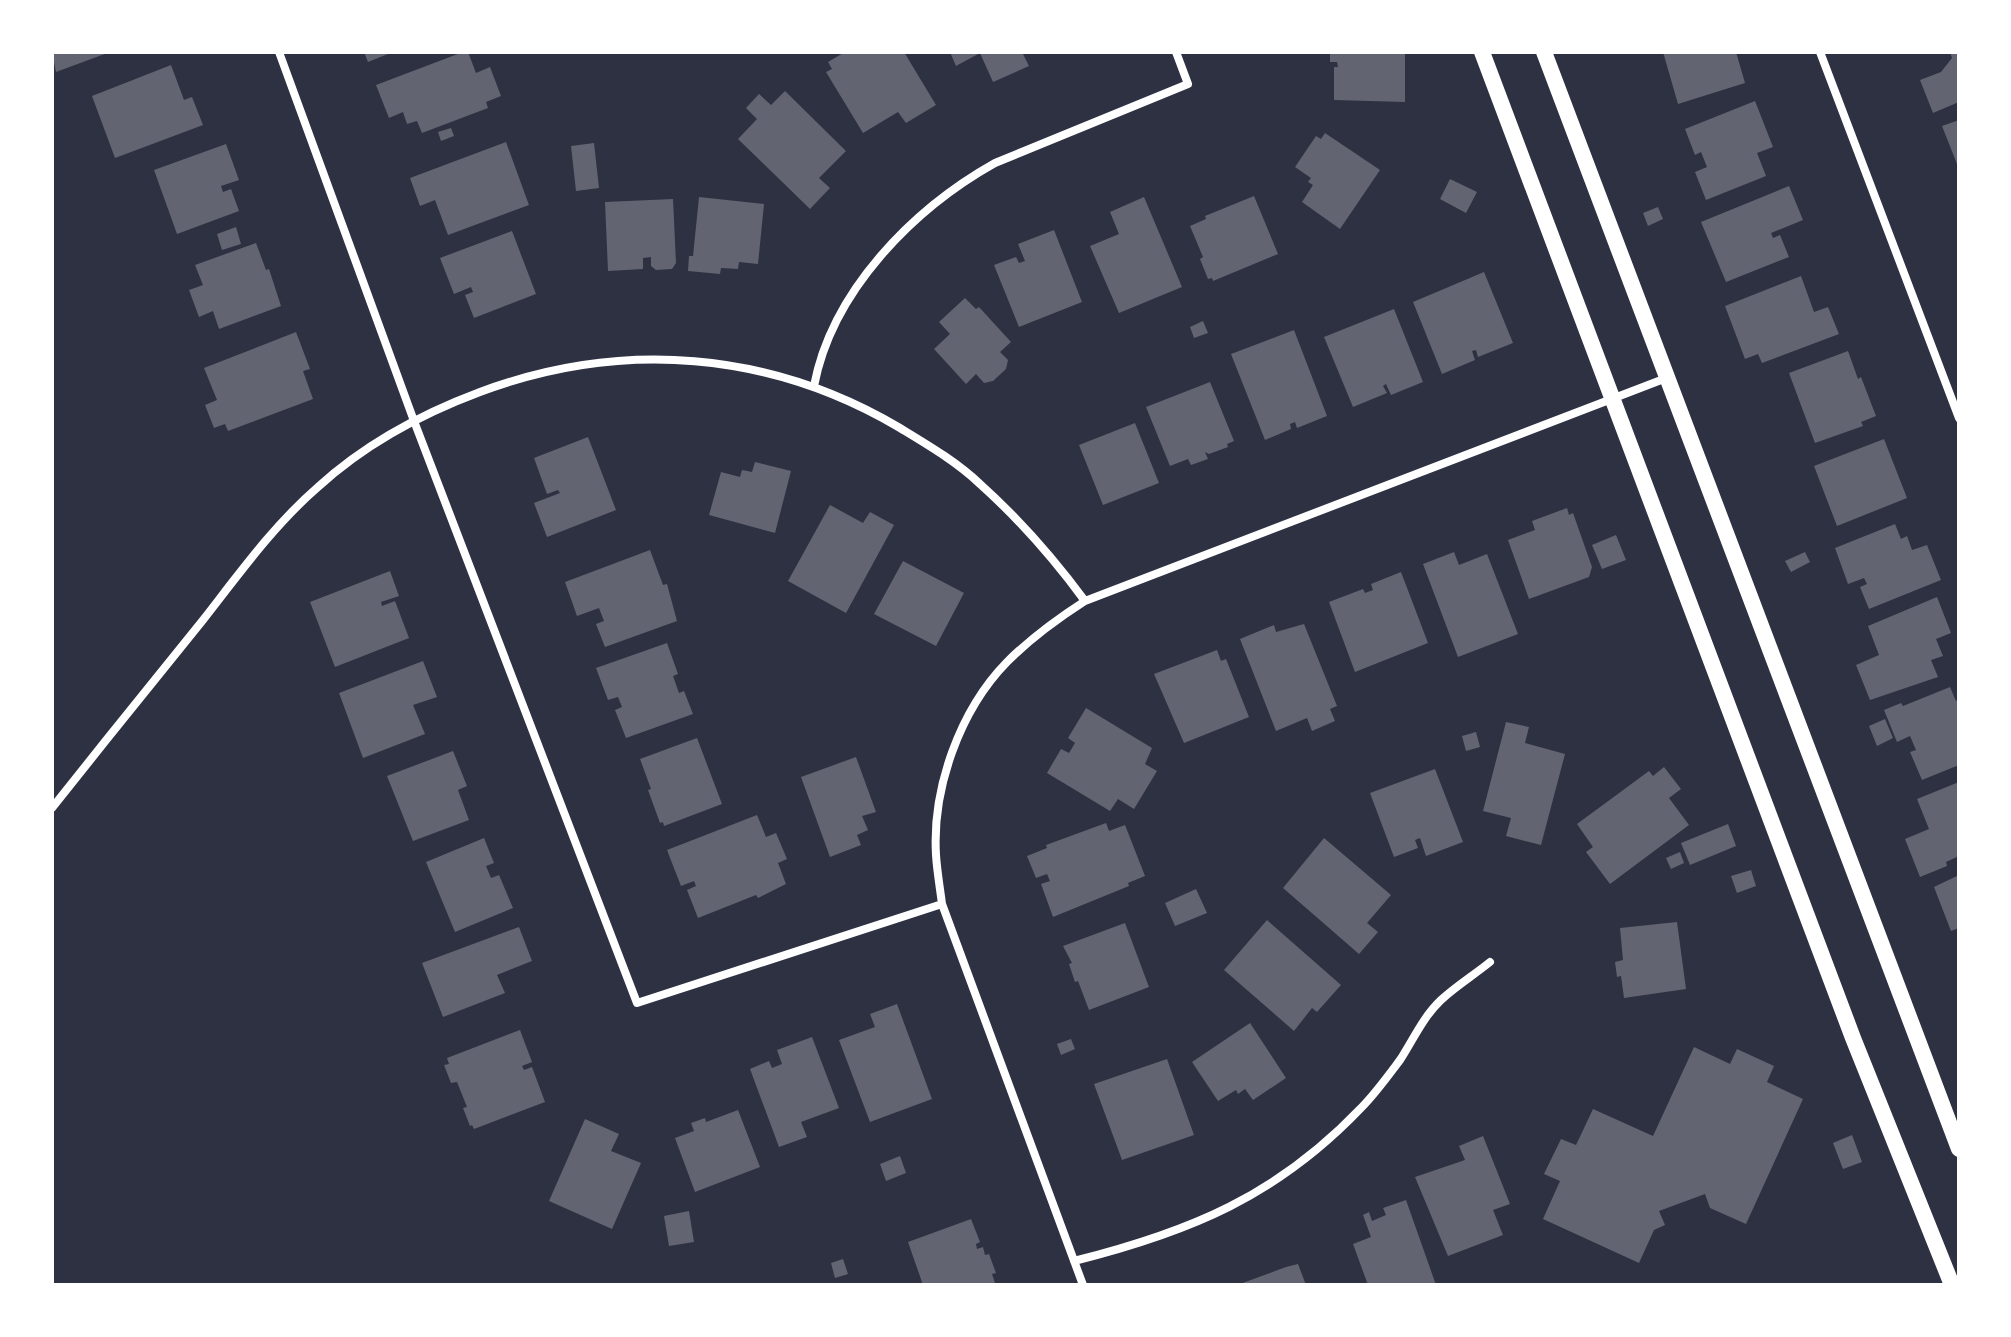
<svg xmlns="http://www.w3.org/2000/svg" width="2011" height="1337" viewBox="0 0 2011 1337" font-family="'Space Grotesk',sans-serif">
<rect width="100%" height="100%" fill="#2d3142"/>
<path fill="#626471" d="M52,52H110L56,72Z
M364,52H393L368,62Z
M463,52H468L476,73L490,67L501,96L486,102L488,108L422,133L417,121L407,124L403,112L389,118L376,85Z
M845,52H904L936,105L906,123L898,112L863,133L826,72L832,69L828,62Z
M950,52H1022L1029,66L993,82L980,53L956,66Z
M1330,52H1405V102L1334,100V67H1338L1337,62H1330Z
M1663,52H1736L1745,83L1678,104Z
M1950,52H1959V102L1933,113L1920,80L1941,72L1952,58Z
M171,65L184,100L192,97L203,125L115,158L92,96Z
M785,91L846,151L819,178L830,188L810,209L738,139L757,119L746,108L759,94L771,105Z
M1755,101L1773,147L1757,153L1766,176L1706,200L1695,172L1707,167L1701,152L1695,155L1685,129Z
M1959,120V163L1957,164L1942,126Z
M451,128L454,136L441,141L438,132Z
M1325,133L1380,170L1340,229L1302,202L1313,185L1308,182L1311,178L1295,167L1316,136L1321,139Z
M506,142L529,205L448,235L435,200L420,206L410,178Z
M594,143L599,188L576,191L571,146Z
M226,144L239,180L221,186L223,192L231,189L239,211L177,234L154,170Z
M1450,179L1477,192L1466,213L1440,199Z
M1789,186L1803,220L1771,233L1773,238L1780,235L1789,257L1726,282L1701,222Z
M1254,196L1278,254L1213,281L1212,278L1208,279L1200,259L1203,257L1190,226L1206,219L1205,216Z
M699,197L764,204L758,264L739,262L738,269L721,268L720,274L688,271L689,256H693Z
M1144,197L1182,287L1119,313L1090,246L1119,234L1110,212Z
M673,199L676,263L672,269L656,270L651,266V257L643,258V269L608,271L605,202Z
M1658,207L1663,219L1648,226L1643,213Z
M236,227L241,244L222,250L217,234Z
M1054,230L1082,302L1019,327L994,265L1016,257L1019,263L1025,261L1018,244Z
M512,231L536,294L474,318L465,295L473,292L471,287L454,294L440,258Z
M256,243L266,270L269,269L281,306L219,329L213,311L199,317L189,290L203,285L195,265Z
M1484,272L1513,343L1478,357L1476,350L1472,351L1475,360L1442,374L1413,302Z
M1801,276L1814,312L1828,307L1839,334L1762,363L1758,354L1745,359L1725,306Z
M965,298L976,309L979,307L1011,342L1000,352L1008,360L1006,369L993,381L984,383L976,374L966,384L934,349L950,334L939,322Z
M1394,309L1423,382L1391,395L1386,384L1383,386L1387,393L1353,407L1324,337Z
M1203,321L1208,333L1194,338L1190,327Z
M1294,330L1327,416L1297,428L1295,422L1290,424L1291,429L1265,440L1231,354Z
M296,332L310,369L303,371L313,399L228,431L225,424L214,428L205,405L217,400L204,368Z
M1848,351L1858,379L1861,377L1876,416L1861,422L1863,426L1815,443L1789,373Z
M1210,382L1234,441L1227,444L1228,447L1209,454L1205,452L1208,459L1191,465L1188,459L1170,466L1146,407Z
M1135,423L1159,483L1103,505L1079,445Z
M588,437L616,510L547,537L534,503L560,493L558,490L547,494L534,458Z
M1884,439L1907,498L1837,526L1814,466Z
M755,462L791,471L775,533L709,515L721,472L740,477L742,470L752,472Z
M830,505L863,523L870,512L894,525L846,613L788,581Z
M1567,508L1569,515L1573,513L1592,567L1589,577L1529,599L1508,540L1535,530L1532,521Z
M1895,524L1901,539L1907,536L1912,550L1927,545L1941,580L1869,609L1860,587L1867,584L1864,578L1848,584L1835,548Z
M1616,535L1626,560L1602,569L1592,545Z
M650,550L663,585L667,584L677,621L605,647L596,624L604,621L599,608L577,616L565,582Z
M1454,552L1459,565L1487,554L1518,634L1458,657L1423,564Z
M1805,552L1810,562L1791,572L1785,561Z
M903,561L964,593L936,646L874,614Z
M390,571L399,596L381,602L382,606L395,601L409,638L335,667L310,602Z
M1401,572L1428,643L1355,672L1329,602L1363,589L1365,593L1373,590L1371,584Z
M1937,597L1951,633L1936,639L1943,656L1931,660L1938,677L1870,700L1856,665L1879,655L1868,626Z
M1304,624L1337,706L1330,709L1335,721L1312,731L1307,718L1276,731L1240,639L1274,625L1276,632Z
M667,643L678,674L673,676L679,693L684,691L693,714L626,738L615,710L622,707L618,697L608,700L596,668Z
M1217,650L1221,661L1226,659L1249,717L1184,743L1154,674Z
M423,661L437,697L413,705L425,734L363,758L339,693Z
M1950,687L1956,701L1959,699V765L1922,780L1910,752L1916,750L1910,736L1897,742L1884,710L1901,703L1903,706Z
M1086,708L1152,748L1145,764L1157,771L1134,809L1118,799L1110,811L1047,773L1061,749L1069,753L1075,743L1068,738Z
M1885,719L1893,738L1877,746L1869,726Z
M1506,722L1529,727L1525,743L1565,754L1541,845L1506,836L1511,818L1483,811Z
M1476,732L1480,747L1466,751L1462,736Z
M697,738L722,804L664,826L663,822L660,823L648,790L651,789L640,759Z
M453,751L467,786L458,790L469,820L413,841L387,776Z
M856,757L876,812L862,816L868,830L857,835L861,845L830,857L801,777Z
M1664,767L1681,789L1669,798L1689,825L1610,884L1586,852L1593,847L1577,824L1649,771L1653,776Z
M1435,769L1463,842L1426,856L1420,838L1415,840L1418,848L1394,857L1370,793Z
M1959,782V856L1946,862L1947,866L1920,877L1905,839L1929,829L1917,799Z
M757,815L766,837L776,833L787,859L778,863L786,884L758,898L756,895L698,918L687,890L696,886L694,881L681,886L667,850Z
M1106,823L1109,831L1125,825L1145,876L1128,883L1129,886L1053,917L1041,884L1050,881L1047,874L1036,878L1027,856L1047,848L1046,845Z
M1728,824L1736,846L1690,865L1681,843Z
M484,838L494,863L486,866L491,878L499,875L513,908L455,932L426,862Z
M1324,838L1391,895L1367,923L1378,932L1359,954L1283,888Z
M1680,852L1684,863L1671,869L1666,858Z
M1751,870L1756,886L1737,893L1731,876Z
M1959,875V928L1951,931L1934,887Z
M1196,889L1207,913L1175,926L1165,903Z
M1267,920L1341,985L1317,1012L1312,1008L1294,1031L1224,970Z
M1677,922L1686,989L1624,998L1621,976L1617,977L1615,962L1623,960L1620,928Z
M1125,923L1149,987L1089,1010L1078,981L1075,982L1069,964L1072,963L1063,946Z
M519,927L532,961L497,975L505,993L443,1017L422,963Z
M897,1004L932,1099L870,1122L839,1040L875,1027L870,1014Z
M1250,1023L1286,1078L1253,1100L1245,1089L1238,1094L1236,1090L1218,1101L1192,1062Z
M520,1030L532,1062L522,1066L524,1070L532,1067L545,1102L474,1129L472,1125L470,1126L463,1108L467,1107L457,1082L451,1083L444,1065L449,1064L447,1058Z
M812,1037L839,1108L801,1122L807,1137L779,1147L750,1069L769,1061L772,1068L782,1064L777,1050Z
M1071,1039L1075,1049L1061,1055L1057,1044Z
M1694,1047L1730,1064L1737,1049L1774,1066L1767,1082L1803,1099L1746,1224L1710,1208L1705,1194L1659,1211L1665,1225L1654,1230L1639,1263L1543,1219L1560,1181L1544,1174L1561,1139L1576,1145L1593,1109L1653,1136Z
M1167,1059L1194,1135L1122,1160L1094,1084Z
M738,1110L760,1167L695,1192L675,1138L694,1131L691,1123L705,1118L706,1122Z
M585,1119L619,1134L611,1151L641,1163L612,1229L549,1201Z
M1852,1135L1862,1162L1843,1169L1833,1143Z
M1483,1136L1510,1204L1493,1210L1503,1235L1448,1256L1415,1177L1465,1160L1459,1146Z
M900,1156L906,1173L886,1181L880,1164Z
M1406,1200L1436,1285H1368L1353,1244L1371,1237L1363,1215L1369,1212L1372,1221L1386,1215L1383,1208Z
M689,1211L694,1242L669,1246L664,1216Z
M971,1219L980,1242L976,1244L977,1249L983,1247L985,1255L989,1254L996,1273L992,1274L995,1283L923,1285L908,1242Z
M843,1259L848,1274L835,1278L831,1263Z
M1298,1264L1306,1285H1237L1286,1267Z"/>
<g fill="none" stroke-linecap="round" stroke-linejoin="round">
<path stroke="#fff" stroke-width="8" d="M279,52L414,421L637,1003L942,904
M1820,52L1959,418
M814,386C832,291 913,209 995,163L1188,84L1176,52
M52,808C102,745 152,683 203,620C239,574 274,525 318,487C365,444 421,414 480,392C622,339 770,351 900,428C928,445 957,462 980,484C1019,519 1054,559 1085,601
M1074,1261C1190,1232 1277,1196 1361,1108C1375,1094 1388,1076 1400,1060C1413,1040 1423,1017 1441,1000C1456,986 1474,975 1490,962
M1083,1285L942,904C940,888 937,871 936,855C932,788 960,710 1007,662C1031,638 1057,619 1085,601L1669,377"/>
<path stroke="#fff" stroke-width="16" d="M1482,52L1853,1038L1952,1285
M1544,52L1959,1149"/>
</g>
<rect width="2011" height="1337" fill="none" stroke="#ffffff" stroke-width="108"/>
</svg>
